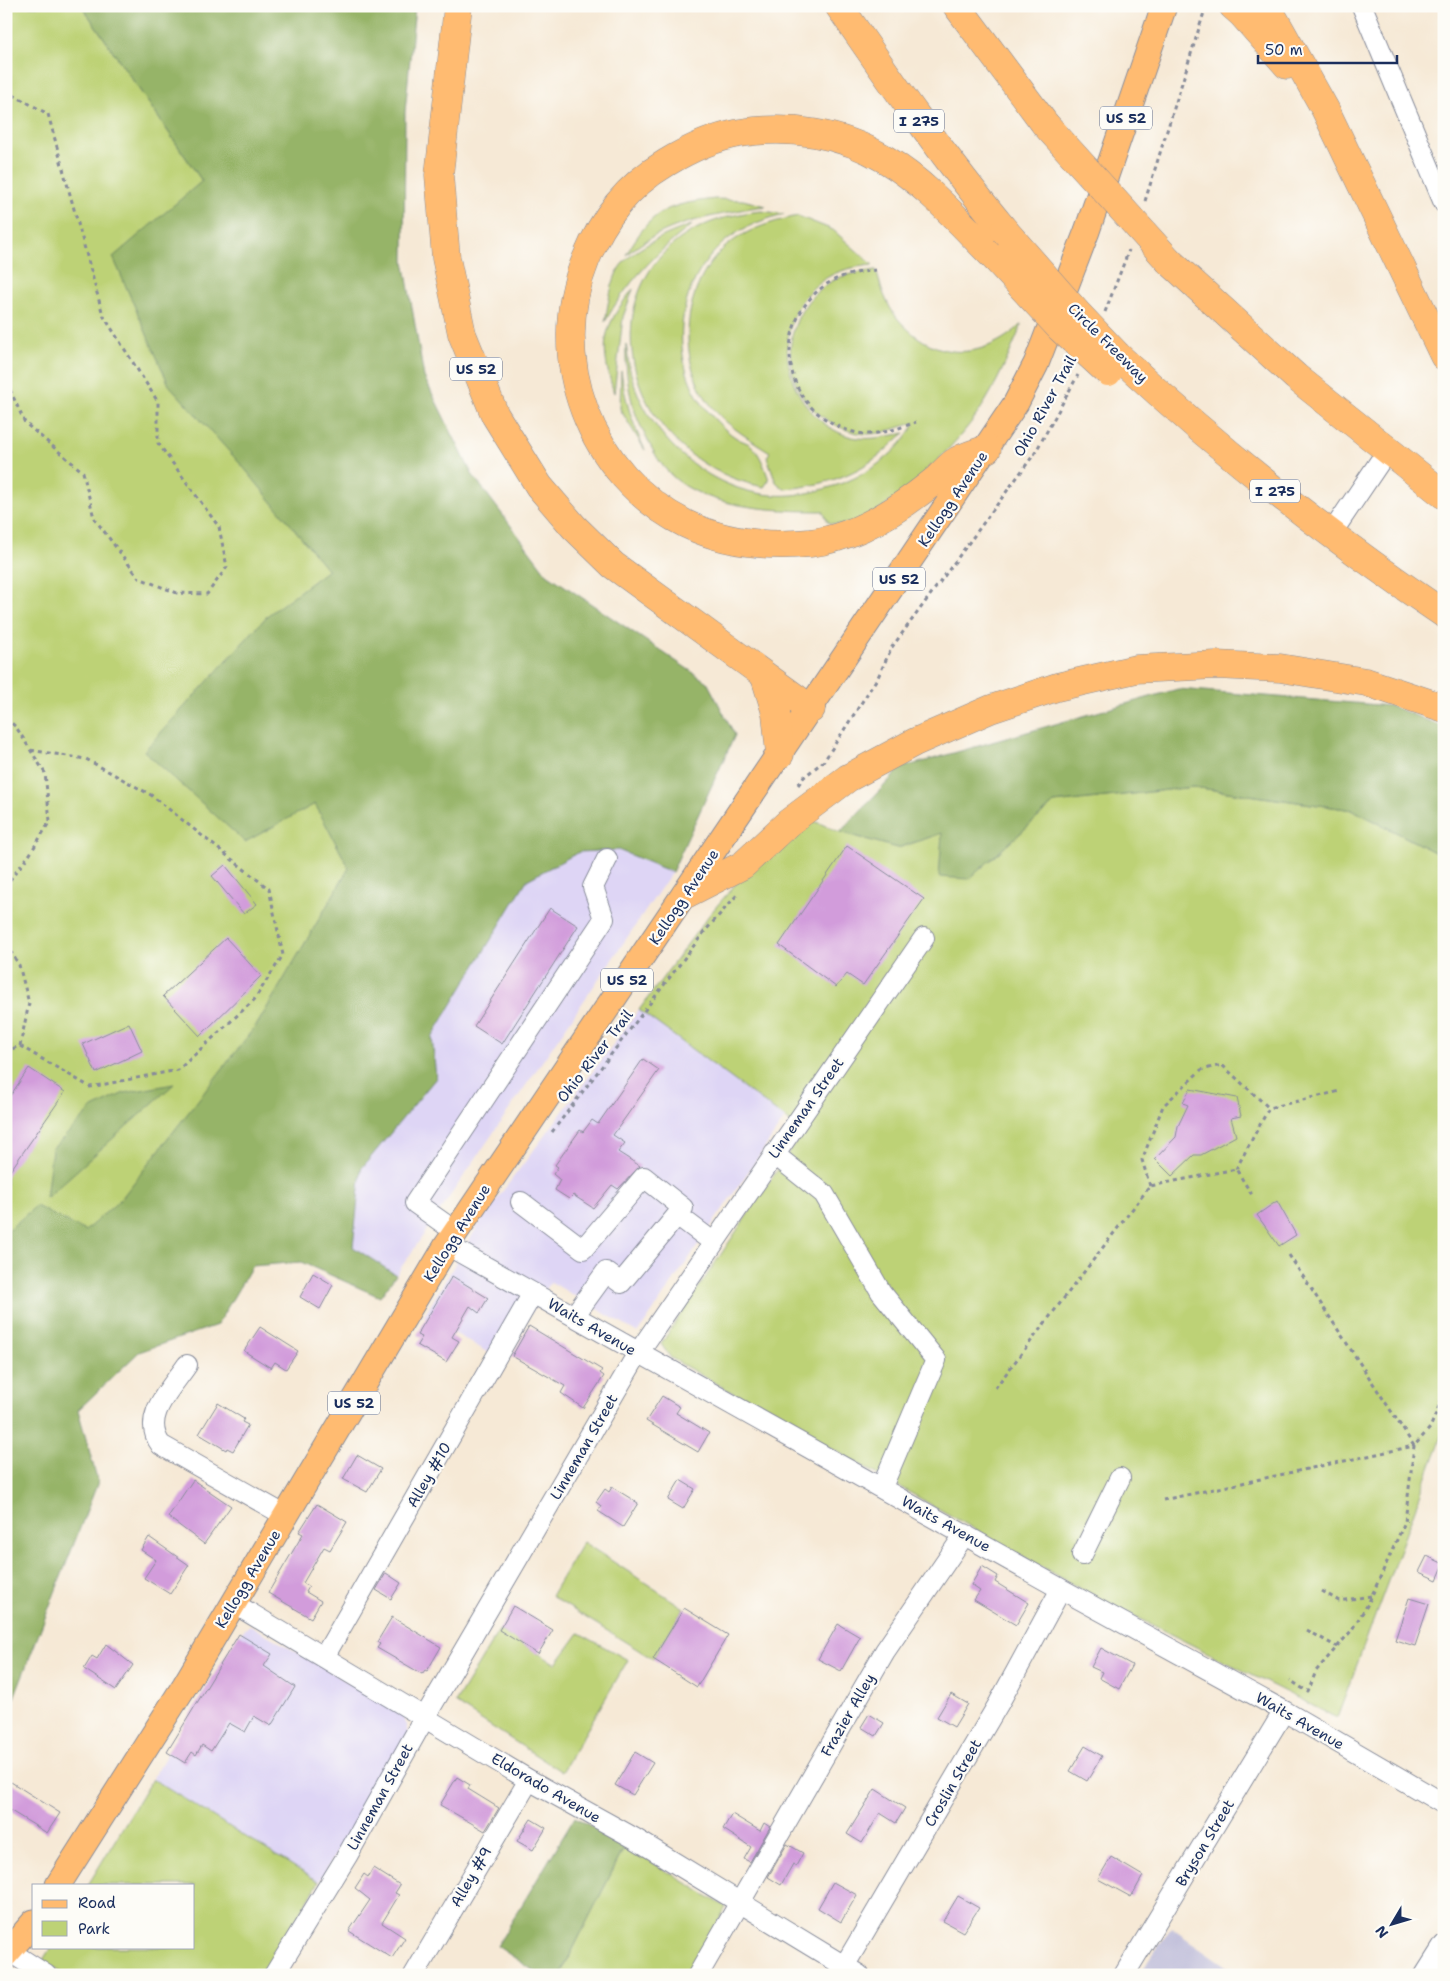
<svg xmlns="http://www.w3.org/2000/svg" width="1450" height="1981" viewBox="0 0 1450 1981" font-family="'Shantell Sans',sans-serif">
<rect width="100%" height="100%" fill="#fdfcf7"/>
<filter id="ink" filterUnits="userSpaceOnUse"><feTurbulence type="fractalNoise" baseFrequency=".02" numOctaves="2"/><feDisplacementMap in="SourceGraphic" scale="10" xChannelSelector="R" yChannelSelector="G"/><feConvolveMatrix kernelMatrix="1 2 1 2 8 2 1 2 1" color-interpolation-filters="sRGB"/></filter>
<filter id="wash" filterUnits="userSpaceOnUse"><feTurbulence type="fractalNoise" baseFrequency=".0096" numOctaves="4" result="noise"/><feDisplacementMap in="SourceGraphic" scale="20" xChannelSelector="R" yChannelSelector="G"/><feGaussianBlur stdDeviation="1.12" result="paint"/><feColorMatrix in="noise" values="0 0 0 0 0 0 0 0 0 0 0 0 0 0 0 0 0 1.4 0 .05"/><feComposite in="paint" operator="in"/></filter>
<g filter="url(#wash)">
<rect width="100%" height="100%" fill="#f6e9d6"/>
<path fill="#ded5f5" d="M618,850L672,872L396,1275L353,1247L361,1169L436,1078L432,1037L527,880L579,852Z
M639,1010L785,1118L638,1333L551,1282L500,1359L424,1316L482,1219Z
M250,1625L404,1715L408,1734L319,1882L152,1779L239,1634Z"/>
<path fill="#c3c1db" d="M1171,1928L1239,1975H1139Z"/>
<path fill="#bdd276" stroke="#6c806a" d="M6,6H82L202,181L469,681L258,1023L6,1374Z
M715,199L743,200L766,206C744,208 730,213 709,217C675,225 654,233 626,255C652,210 665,205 715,199Z
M762,211L784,214C757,221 733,231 715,251C676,292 670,359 703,405C712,417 723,429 735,437C740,441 748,442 752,446C761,455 765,469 769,480L764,487C599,455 576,227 762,211Z
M798,216L833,230L873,265C861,266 848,268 836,273C785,295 774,359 804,402C815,418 833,433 852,437C870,441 887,436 905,433C897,438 890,447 882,453C853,477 820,486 784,489L776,482L767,457L770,452C750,439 728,427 713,408C676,364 681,290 722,250C743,230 771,222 798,216Z
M692,225C657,252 626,283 605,322C608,305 610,288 617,272C627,250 670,232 692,225Z
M876,270C881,287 886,305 898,319C935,362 982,361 1022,324C1009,355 997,385 978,413C956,445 869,540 828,522L823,511C776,511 695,509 663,466C655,456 650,444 644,433C630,406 625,375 626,344C628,354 628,365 631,374C650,443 719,501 792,495C807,494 822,490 837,485C868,475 900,452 915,423C900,426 885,434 868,434C854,434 840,428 829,421C775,390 779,311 832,281C845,274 862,272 876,270Z
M633,289L623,317L614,393C599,344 602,328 633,289Z
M621,371C625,400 632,423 645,450L620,409Z
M1193,787L1353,810L1444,857V1431L1337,1718L1081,1589L671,1358L661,1344L802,1133L785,1118L639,1010L709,915L746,872L807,818L840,832L898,848L942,833L969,879L1054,803Z
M583,1542L684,1608L653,1659L551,1596Z
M499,1630L556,1664L579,1633L628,1660L562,1772L455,1703Z
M152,1779L319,1882L262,1975H65L43,1960L51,1947H194V1885H88Z
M625,1846L726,1907L690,1975H560Z"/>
<path fill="#96b467" stroke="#587262" d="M82,6H415L405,112L404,261L424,377L472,474L547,574L707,682L735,735L672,872L618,850L579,852L527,880L432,1037L436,1078L361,1169L353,1247L396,1275L380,1297L301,1262L252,1266L217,1325L139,1352L78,1410L98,1482L6,1718V1232L36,1206L85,1231L121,1199L258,1023L349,868L315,804L245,842L144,751L268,615L328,570L244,468L169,385L113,257L202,181Z
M1178,689L1391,706L1444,727V857L1353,810L1193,787L1054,803L969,879L939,877L942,833L898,848L840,832L901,768Z
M174,1084L46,1198L52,1149L93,1108L124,1093Z
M575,1817L625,1846L560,1975H540L497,1946Z"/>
<g id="blocks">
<path fill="#d29cdb" d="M847,846L924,899L863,985L847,974L836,987L779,945Z
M225,865L257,904L244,914L212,876Z
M550,908L578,926L502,1044L474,1026Z
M226,938L261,976L200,1036L163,996Z
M129,1023L142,1051L96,1073L83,1044Z
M643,1059L659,1070L613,1135L625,1143L618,1152L640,1166L618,1189L612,1185L593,1208L573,1195L569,1199L555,1190L560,1180L553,1174L558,1167L555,1165L580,1130L583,1132L592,1120L598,1124Z
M29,1068L65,1092L6,1177V1102Z
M1190,1089L1237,1098L1241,1116L1231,1118L1236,1136L1201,1155H1194L1172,1176L1155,1159L1176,1137L1178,1126L1188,1105L1183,1103Z
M1277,1201L1296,1235L1279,1246L1257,1215Z
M313,1273L333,1285L320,1309L300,1297Z
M452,1276L488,1298L479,1313L470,1306L452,1337L459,1341L446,1362L417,1345L422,1337L417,1335Z
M529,1326L602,1370L600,1373L604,1376L583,1408L561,1393L565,1386L512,1356Z
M260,1327L298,1351L286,1369L275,1362L271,1368L244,1351Z
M662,1396L680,1407L676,1413L709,1433L698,1452L646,1421Z
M218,1403L244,1419L242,1422L248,1425L233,1451L227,1448L226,1450L199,1434Z
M357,1455L381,1469L367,1492L343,1479Z
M193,1480L231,1506L204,1544L168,1517Z
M680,1480L695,1489L683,1509L668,1500Z
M612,1487L638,1503L623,1527L598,1511L601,1506L596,1502L605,1489L609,1492Z
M317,1504L347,1522L330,1550L324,1547L303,1583L309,1587L306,1592L321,1601L311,1618L268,1593L303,1534L299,1532Z
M149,1537L189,1565L170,1594L144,1578L156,1560L141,1550Z
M1427,1556L1444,1564L1437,1580L1419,1572Z
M982,1566L998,1576L995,1582L1029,1603L1016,1625L974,1600L980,1591L971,1585Z
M386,1573L401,1583L391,1599L376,1590Z
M1409,1598L1429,1604L1415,1646L1395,1640Z
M513,1606L553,1630L538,1654L499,1630Z
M684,1608L728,1635L697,1687L653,1659Z
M392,1617L441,1647L427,1671L425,1670L422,1674L377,1648L380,1644L377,1642Z
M838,1624L860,1637L841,1671L818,1659Z
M239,1634L272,1654L264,1666L295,1687L271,1726L254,1716L245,1732L229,1723L211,1751L202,1745L196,1755L192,1752L185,1763L167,1752Z
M106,1644L133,1665L116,1690L84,1669L92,1656L97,1659Z
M1101,1648L1132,1665L1119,1689L1099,1678L1102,1672L1091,1667Z
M951,1694L968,1704L954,1727L937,1717Z
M869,1714L884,1723L876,1736L861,1727Z
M1085,1746L1102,1756L1087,1781L1070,1771Z
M635,1752L653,1763L633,1795L615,1785Z
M457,1777L470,1785L468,1789L499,1808L485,1831L440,1805Z
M11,1782L60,1813L47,1833L6,1808V1790Z
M875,1789L905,1808L896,1823L880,1813L862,1843L847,1834Z
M732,1814L760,1831L764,1823L770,1827L750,1862L744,1859L751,1847L723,1829Z
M531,1819L546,1828L533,1850L517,1841Z
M787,1844L803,1853L796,1866L793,1864L781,1885L768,1877Z
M1111,1857L1143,1876L1131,1897L1098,1879Z
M373,1868L400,1885L395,1893L399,1895L382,1923L405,1938L392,1958L349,1931L370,1900L355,1888L364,1874L368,1877Z
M833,1882L857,1895L841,1922L818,1908Z
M958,1896L979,1908L963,1932L943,1921Z"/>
</g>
</g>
<g filter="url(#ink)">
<use href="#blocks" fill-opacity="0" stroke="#888c9a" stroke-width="1"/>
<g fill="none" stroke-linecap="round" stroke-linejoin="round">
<g stroke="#888c9a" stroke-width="22">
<path id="minor" d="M1362,6L1444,203
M1331,534L1387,451
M774,1154L824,1194L881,1292L936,1360L882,1487
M521,1202L583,1249L644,1177L683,1208L621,1283L606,1272L574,1316
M677,1215L713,1242
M456,1232L415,1203L604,919L593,887L607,859
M447,1245L1061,1589L1284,1711L1444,1804
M187,1365C171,1389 140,1417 161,1445L286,1516
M1082,1555L1120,1478
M233,1603L529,1780L634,1838L859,1975
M324,1657L533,1293
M9,1951L46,1975
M274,1975L347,1856L425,1717L638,1353L924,938
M414,1975L529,1780
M698,1975L885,1651L965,1534
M839,1975L999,1703L1061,1589
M1124,1975L1284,1711
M1425,1975L1444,1945"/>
</g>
<g stroke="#888c9a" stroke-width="27">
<path id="major" d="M58,1885L185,1685L447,1245L1016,403L1036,364L1087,231L1164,6
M6,1954L34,1922"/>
</g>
<g stroke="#888c9a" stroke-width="29">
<path id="highway" d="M458,6L439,175L446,258L462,334L495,415L539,486L574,527L613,565L811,709
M839,6C892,83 945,159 1005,231
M957,6L1045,124
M1233,6L1242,14L1287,65
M1267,6L1325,109L1444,356
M1169,261L1296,377L1444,495
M1117,355C1219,450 1328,536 1444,614
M987,449C976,453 963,456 955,462C948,467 943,473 938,478C903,507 856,538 810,543C768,547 725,543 686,524C590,476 545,358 586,259C603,218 627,186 666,163C689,149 712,138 740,133C789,125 842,133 885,159C927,184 961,224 996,259
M765,677L776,713L780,754
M686,894L743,865L788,823L848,778L915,742L991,709L1057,687L1136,669L1216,665L1280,668L1366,682L1444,708"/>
</g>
<path stroke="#888c9a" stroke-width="3" stroke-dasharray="4 4" stroke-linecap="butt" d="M6,91L48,114L103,315L158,402V443L219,527L227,567L207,594L177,593L139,578L94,518L83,472L25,423L6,381
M1145,201L1206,6
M876,270C862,272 845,274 832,281C778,311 775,390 829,421C840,428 854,434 868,434C885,433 900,428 916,422
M1105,312L1129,250
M6,718L16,727L45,773L50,821L30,854L6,885
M798,785L804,777L824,761L878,677L892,647L1035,453L1078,375
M6,944L19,965L29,1003L20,1046L6,1051
M20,1046L90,1087L178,1070L254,1000L283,955L269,889L151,795L86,759L30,750
M552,1132L705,931L737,895
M1236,1169L1269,1108L1340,1091
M1150,1186L1142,1160L1163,1106L1201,1070L1222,1065L1269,1108
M1289,1255L1414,1446L1430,1428L1444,1394
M995,1388L1150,1186L1236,1169L1252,1195
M1163,1500L1414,1446L1405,1522L1368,1604L1351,1631L1316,1671L1308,1692L1290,1680
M1322,1591L1339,1601L1371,1596
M1307,1630L1337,1647"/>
<use href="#minor" stroke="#fff" stroke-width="20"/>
<use href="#major" stroke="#ffbb71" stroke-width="25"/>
<use href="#highway" stroke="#ffbb71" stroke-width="28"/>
<g stroke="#888c9a" stroke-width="29" stroke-linecap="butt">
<path id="highway-bridge" d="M1045,124L1169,261
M1005,231L1078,314L1117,355
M996,259L1060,328L1108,372"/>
</g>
<use href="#highway-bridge" stroke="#ffbb71" stroke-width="28"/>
</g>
</g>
<g text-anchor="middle" stroke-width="4.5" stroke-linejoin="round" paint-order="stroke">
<g fill="#fdfcf7" stroke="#5f6c8c" stroke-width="1">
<rect x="1100" y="106.5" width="52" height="23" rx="4"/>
<rect x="894" y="109.5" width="50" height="23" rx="4"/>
<rect x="450" y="357.5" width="52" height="23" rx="4"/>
<rect x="1250" y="479.5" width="50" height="23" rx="4"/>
<rect x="873" y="567.5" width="52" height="23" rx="4"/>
<rect x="601" y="968.5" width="52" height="23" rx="4"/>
<rect x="328" y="1391.5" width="52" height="23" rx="4"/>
</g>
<g font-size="14" font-weight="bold" fill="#1b2f5e">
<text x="1126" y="123">US 52</text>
<text x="919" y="126">I 275</text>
<text x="476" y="374">US 52</text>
<text x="1275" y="496">I 275</text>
<text x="899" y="584">US 52</text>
<text x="627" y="985">US 52</text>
<text x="354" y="1408">US 52</text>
</g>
<g font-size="15" fill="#1b2f5e" stroke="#fdfcf7">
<text transform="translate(1108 343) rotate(45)" y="5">Circle Freeway</text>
<text transform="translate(1045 406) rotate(-61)" y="5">Ohio River Trail</text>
<text transform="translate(953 499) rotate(-56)" y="5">Kellogg Avenue</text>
<text transform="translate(684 897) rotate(-56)" y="5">Kellogg Avenue</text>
<text transform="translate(595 1056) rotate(-52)" y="5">Ohio River Trail</text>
<text transform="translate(806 1108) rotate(-55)" y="5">Linneman Street</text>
<text transform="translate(457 1233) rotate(-58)" y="5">Kellogg Avenue</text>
<text transform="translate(592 1327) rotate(30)" y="5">Waits Avenue</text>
<text transform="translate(584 1447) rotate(-60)" y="5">Linneman Street</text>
<text transform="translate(429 1475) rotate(-60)" y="5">Alley #10</text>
<text transform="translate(946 1524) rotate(29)" y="5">Waits Avenue</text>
<text transform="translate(248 1579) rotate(-59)" y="5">Kellogg Avenue</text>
<text transform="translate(848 1715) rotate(-60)" y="5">Frazier Alley</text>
<text transform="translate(1300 1721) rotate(30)" y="5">Waits Avenue</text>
<text transform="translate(953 1783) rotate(-60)" y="5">Croslin Street</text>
<text transform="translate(546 1788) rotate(30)" y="5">Eldorado Avenue</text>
<text transform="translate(380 1797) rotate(-61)" y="5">Linneman Street</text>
<text transform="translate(1205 1843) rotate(-59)" y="5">Bryson Street</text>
<text transform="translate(471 1877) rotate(-60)" y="5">Alley #9</text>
</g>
</g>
<rect width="1450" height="1981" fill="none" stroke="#fdfcf7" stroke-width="25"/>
<rect x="32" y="1884" width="162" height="65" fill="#fdfcf7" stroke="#a3aaba"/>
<rect x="42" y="1900" width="25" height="8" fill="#ffbb71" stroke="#a3aaba"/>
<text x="78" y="1908" font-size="15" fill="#1b2f5e">Road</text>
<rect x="42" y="1921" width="25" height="15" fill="#bdd276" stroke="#a3aaba"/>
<text x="78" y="1934" font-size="15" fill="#1b2f5e">Park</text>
<g transform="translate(1392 1924) rotate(232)" stroke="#fdfcf7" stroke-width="4" paint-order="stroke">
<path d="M0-4L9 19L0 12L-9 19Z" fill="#1b2f5e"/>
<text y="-8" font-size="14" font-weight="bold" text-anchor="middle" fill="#1b2f5e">N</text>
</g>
<path d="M1258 55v8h139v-8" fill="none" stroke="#1b2f5e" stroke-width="2.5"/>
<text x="1265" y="55" font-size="15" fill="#1b2f5e" stroke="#fdfcf7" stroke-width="4" paint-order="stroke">50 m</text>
</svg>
